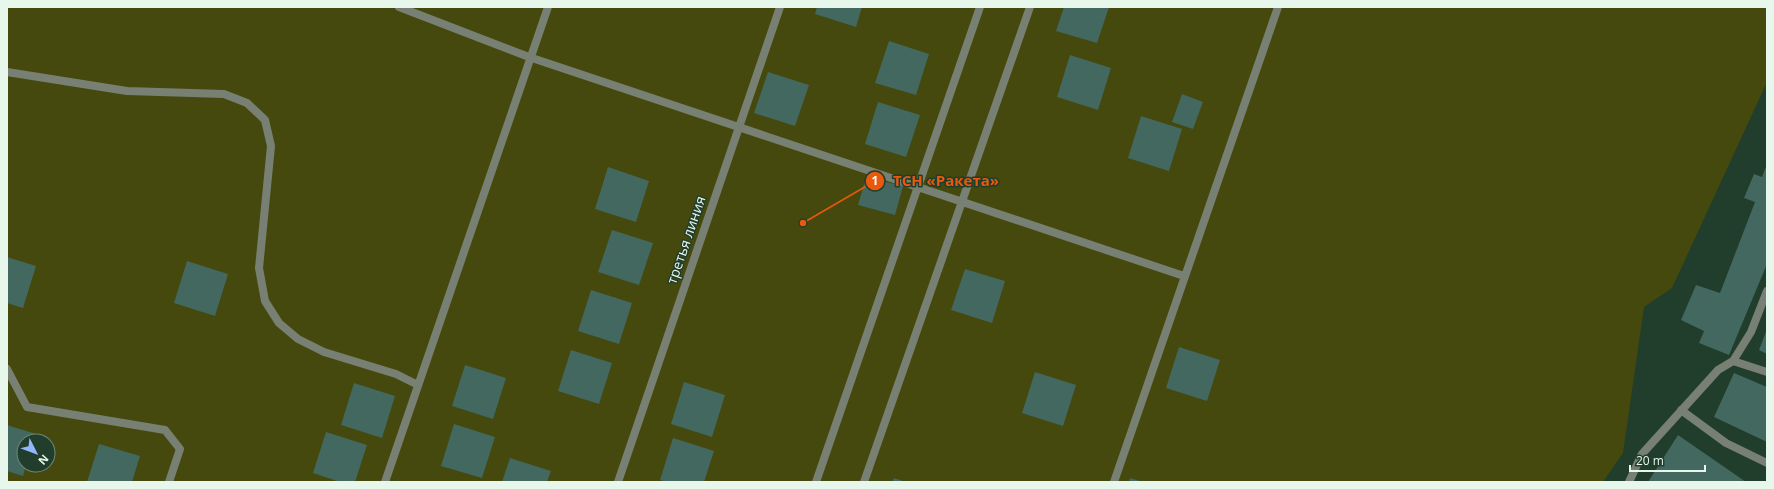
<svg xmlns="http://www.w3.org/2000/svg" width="1774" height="489" viewBox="0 0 1774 489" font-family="'Open Sans',sans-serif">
<rect width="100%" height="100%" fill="#213d2c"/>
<path fill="#45490e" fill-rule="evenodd" d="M7,7H1767V82L1672,288L1644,307L1623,453L1603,482H7ZM24,441H48V465H24Z"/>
<path fill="#42685f" d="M817,7H862L856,27L815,14Z
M1064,7H1109L1097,43L1056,31Z
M889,41L929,54L916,95L875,83Z
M1070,55L1111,68L1098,110L1057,97Z
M768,72L809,85L795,126L754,113Z
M1182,94L1203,102L1193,129L1172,122Z
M878,102L920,115L906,157L865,144Z
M1141,116L1182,129L1169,171L1128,158Z
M1767,164V264L1729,355L1699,343L1704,331L1681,320L1696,285L1720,293L1755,202L1744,198L1754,174L1762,177Z
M608,167L649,181L636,222L595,209Z
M866,177L903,186L895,215L858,205Z
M612,230L653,243L639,285L598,272Z
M7,257L36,266L23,308L7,303Z
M187,261L228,274L215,316L174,303Z
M965,269L1005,281L992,323L951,310Z
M591,290L632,303L619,344L578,331Z
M1767,329V354L1759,350Z
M1179,347L1220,360L1207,401L1166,388Z
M571,350L612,363L599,404L558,391Z
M465,365L506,378L493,419L452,406Z
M1035,372L1076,385L1063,426L1022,413Z
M1734,373L1767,387V442L1714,417Z
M684,382L725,395L712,437L671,424Z
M354,383L395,396L382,438L341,425Z
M454,424L495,437L482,478L441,466Z
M7,425L36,434L34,441H24V465H26L23,476L7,471Z
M326,432L367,445L355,482H340L313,473Z
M1678,435L1746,482H1648Z
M673,438L714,451L704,482H667L660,480Z
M99,444L140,456L132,482H87Z
M510,458L551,471L547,482H502Z
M894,478L906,482H892Z
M1130,478L1143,482H1129Z"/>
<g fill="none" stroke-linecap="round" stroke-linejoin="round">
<path stroke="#788074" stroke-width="8" d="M399,7L529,57L1184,276
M7,72L127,91L224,94L247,103L265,120L271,146L259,268L265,301L279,323L298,339L324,352L396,374L418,385
M1733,361L1751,332L1767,291
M7,369L27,407L165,430L180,449L169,482
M1681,410L1726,443L1767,463
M385,482L548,7
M618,482L780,7
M816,482L980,7
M864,482L1030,7
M1114,482L1278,7
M1629,482L1642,454L1718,370L1733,361L1767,372"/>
</g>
<g text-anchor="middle" stroke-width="3" stroke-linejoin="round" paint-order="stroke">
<g font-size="14" fill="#e7f7ec" stroke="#213d2c">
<text transform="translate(686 240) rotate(-71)" y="5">третья линия</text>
</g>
</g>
<path fill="none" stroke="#e8590c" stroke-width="1.5" d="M803 223L875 181"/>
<g fill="#e8590c" stroke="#213d2c" stroke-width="1.5">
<circle cx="803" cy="223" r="4"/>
<circle cx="875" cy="181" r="10"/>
</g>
<g font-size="12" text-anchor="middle" font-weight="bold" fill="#fff">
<text x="875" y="185">1</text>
</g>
<g font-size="15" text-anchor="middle" font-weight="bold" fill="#e8590c" stroke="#213d2c" stroke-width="3" stroke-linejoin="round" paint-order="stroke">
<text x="946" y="186">ТСН «Ракета»</text>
</g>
<rect width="1774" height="489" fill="none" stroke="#e7f7ec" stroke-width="16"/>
<g transform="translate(36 453) rotate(132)"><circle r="19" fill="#213d2c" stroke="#708779"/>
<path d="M0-3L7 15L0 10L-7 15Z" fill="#93b7fd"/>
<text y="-6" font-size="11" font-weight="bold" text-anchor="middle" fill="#e7f7ec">N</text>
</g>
<path d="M1630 465v6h75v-6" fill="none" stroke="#e7f7ec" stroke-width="2"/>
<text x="1636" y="465" font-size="12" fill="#e7f7ec" stroke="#213d2c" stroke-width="3" paint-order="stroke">20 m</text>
</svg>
